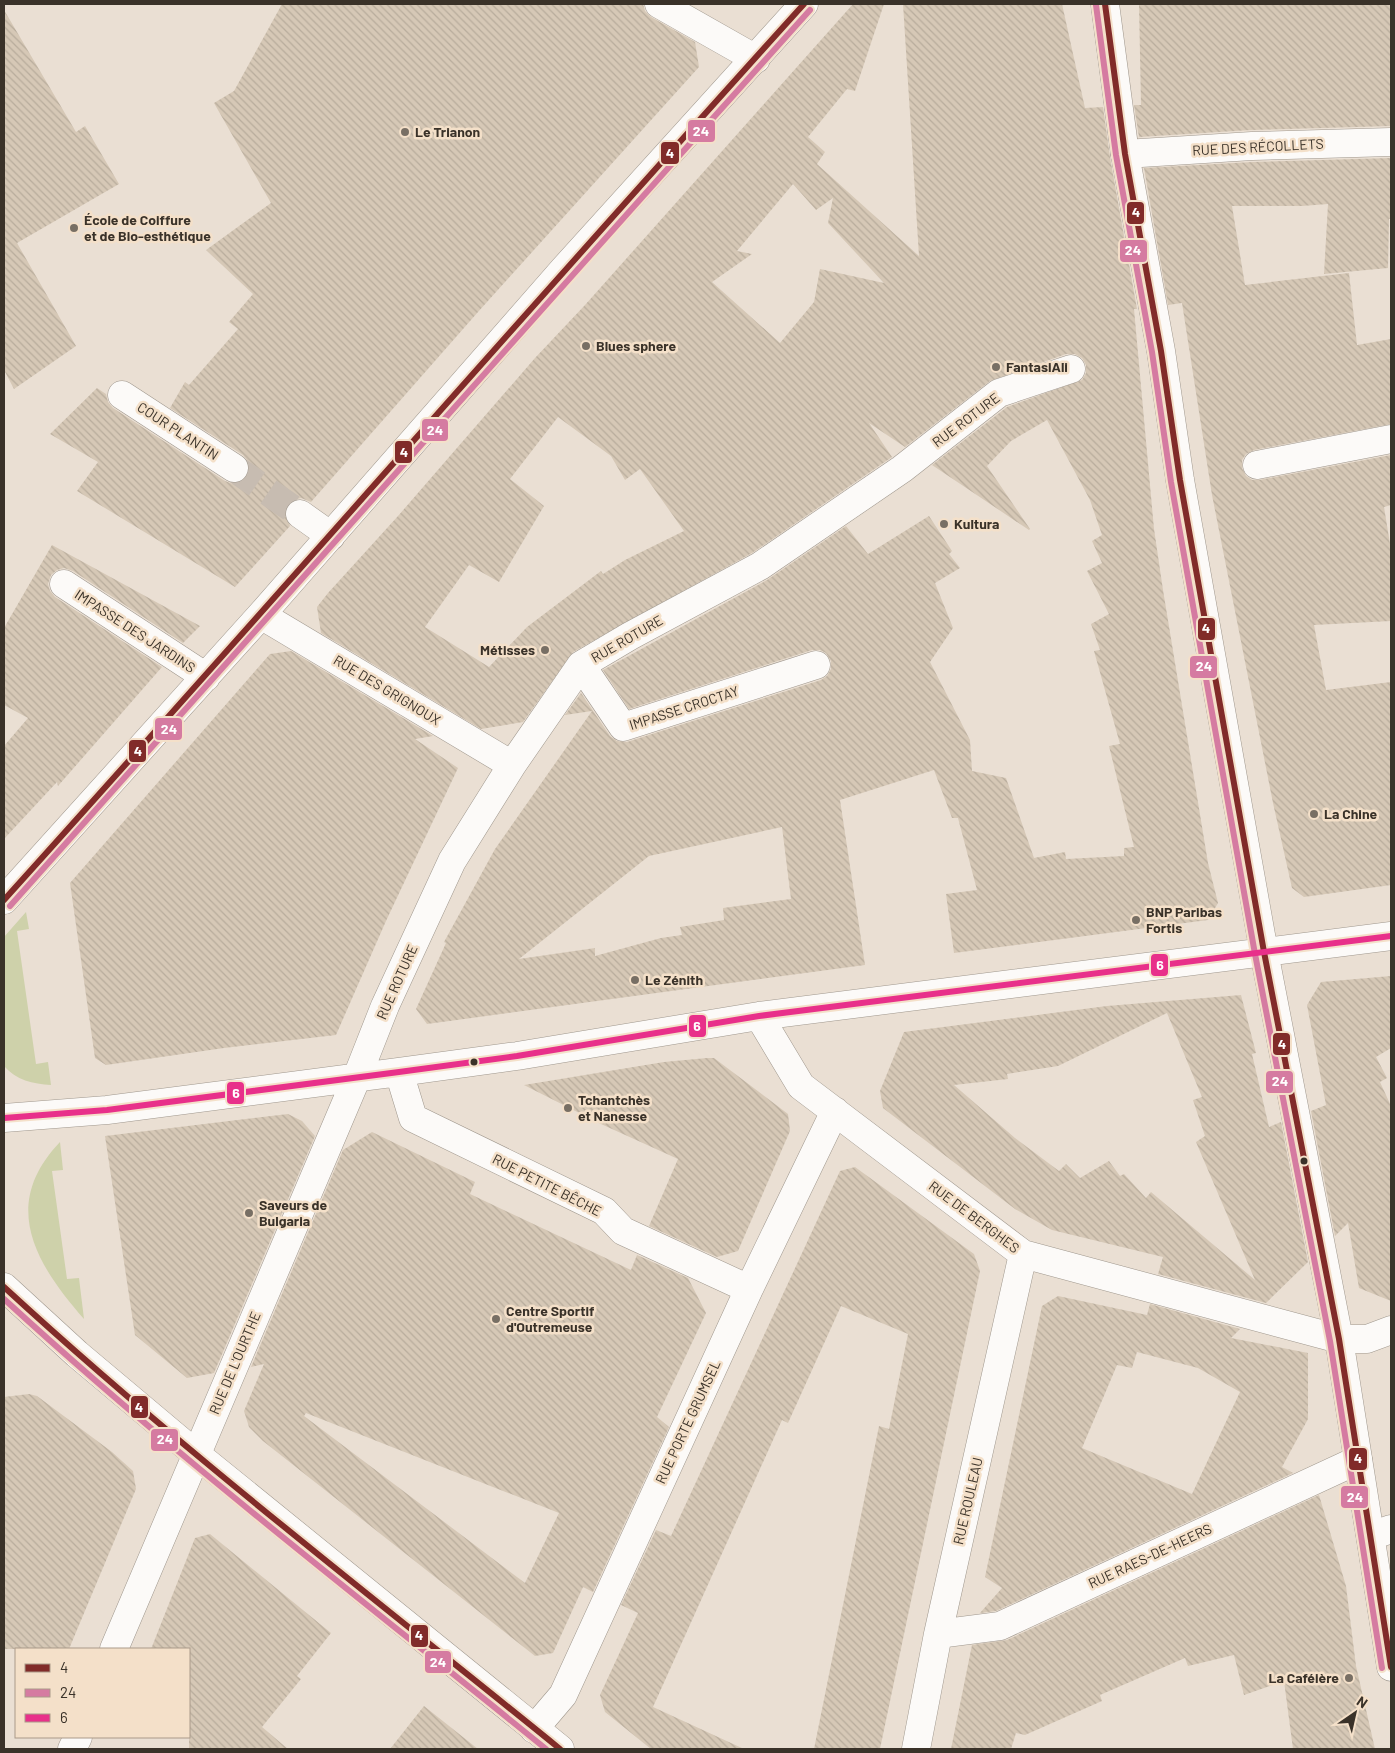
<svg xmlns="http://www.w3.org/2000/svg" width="1395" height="1753" viewBox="0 0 1395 1753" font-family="Barlow,sans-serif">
<defs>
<pattern id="building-back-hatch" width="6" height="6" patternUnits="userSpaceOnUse" patternTransform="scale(1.25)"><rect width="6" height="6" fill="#d6c8b6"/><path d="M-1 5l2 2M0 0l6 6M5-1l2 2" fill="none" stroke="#b8ac9c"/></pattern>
</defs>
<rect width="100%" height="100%" fill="#eadfd3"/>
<path fill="#ced1aa" d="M26,912L29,929L17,931L36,1064L48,1062L51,1085C33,1084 16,1080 4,1066V937Z
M60,1142L63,1170L52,1171L67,1279L79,1278L84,1319C35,1263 0,1205 60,1142Z"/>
<path fill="url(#building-back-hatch)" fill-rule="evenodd" d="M282,4H643L645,11L651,17L695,42L699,67L478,312L311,502L301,498L294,500L288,505L284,513L290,526L235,587L77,491L98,462L50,434L97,388L106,394L108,402L113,408L225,481L233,484L241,482L247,476L250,469L248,461L243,455L170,408L185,382L189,385L238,329L229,322L253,294L206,250L271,203L214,103L234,91Z
M853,4H884L855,91L847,89L808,137L825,152L817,164L919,256L903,4H1062L1085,108L1103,107L1110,157L1137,309H1134L1154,529L1163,590L1208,863L1218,903L1208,920L954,953L946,894L977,890L958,818H952L934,770L840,800L865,965L427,1024L416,1009L446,943L444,942L495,849L592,711L565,715L581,693L610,736L617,741L627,742L821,680L827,676L831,669V661L826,653L820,650H812L629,709L603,670L767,580L846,526L868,554L929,516L952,551L949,554L960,568L935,583L953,628L930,662L970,740L972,771L1006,778L1034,858L1065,852L1066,859L1124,856V848L1134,847L1109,746L1120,744L1094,651L1100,650L1091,624L1109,614L1087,571L1102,563L1092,541L1102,535L1090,500L1047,420L1011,441L987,466L1030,529L1029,530L932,465L1007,407L1082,380L1086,373V365L1082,358L1075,354H1066L990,381L905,447L869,423L892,457L752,553L573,652L523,722L481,729L321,633L317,607L328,593L398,516L535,358L585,305ZM793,184L816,210L833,198L828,223L884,283L820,269L814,302L780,343L712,282L752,254L737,251ZM558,417L611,456L625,480L640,469L684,531L625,560L603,574L601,571L527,627L489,667L425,627L469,565L499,582L544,506L510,479ZM782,827L791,899L723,908L724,920L680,927L682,935L661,938L595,956V948L519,959L649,856Z
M1139,4H1391V126L1251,130L1139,137L1134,105H1141Z
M4,10L76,132L85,126L119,184L17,243L76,346L14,389L4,370Z
M1391,158V219H1389L1388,268L1324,274L1328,204L1302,206H1232L1245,285L1349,273L1357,345L1391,339V424L1254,450L1246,454L1242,460V468L1246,476L1252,480H1259L1391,455V505L1384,507L1391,550V621L1314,625L1326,690L1391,682V885L1304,897L1292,888L1273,803L1212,495L1182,303L1168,305L1144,168L1253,162Z
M52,545L200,626L183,643L73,571L64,568L57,570L51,575L48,584L50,591L55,597L162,667L58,786L57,782L4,839V746L28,718L4,705V628Z
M291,651L433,736L415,739L458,768L386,921L336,1035L224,1048L106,1065L95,1058L70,883L270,654Z
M1391,976V1048L1376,1057L1387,1078L1380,1082L1391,1106V1301L1359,1288L1348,1223L1335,1236L1311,1111L1326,1105L1307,1005L1321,982Z
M1241,995L1256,1053L1252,1054L1269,1127L1281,1122L1308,1262L1266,1303L1158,1274L1163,1257L1052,1230L1015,1209L883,1108L880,1091L904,1032L1107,1006ZM1167,1013L1202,1097L1193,1100L1205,1136L1196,1142L1255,1280L1151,1192L1146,1198L1124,1174L1120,1176L1109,1161L1080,1178L1066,1164L1059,1171L1015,1138L954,1085L1008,1079L1007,1074L1058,1066Z
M707,1058H714L788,1114L790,1131L738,1251L717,1257L649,1226L678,1159L601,1124L524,1085L664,1062Z
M288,1114L302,1121L315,1136L214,1373L187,1378L135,1335L105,1136Z
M372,1132L475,1182L470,1194L631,1270L637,1255L688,1278L706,1313L657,1417L669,1427L593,1592L583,1587L553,1653L535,1656L263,1441L249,1427L244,1411L264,1364L251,1367L343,1150ZM306,1413L559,1513L525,1583L304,1416Z
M855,1167L974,1254L980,1271L880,1749H814L879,1426L889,1429L908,1334L841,1306L788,1423L782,1420L653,1707L744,1749H651L605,1712L600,1695L638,1613L621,1605L656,1530L671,1536L840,1171Z
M1058,1296L1147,1315L1150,1304L1240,1329L1231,1338L1308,1353V1419L1282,1467L1293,1473L996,1611L980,1613L1002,1588L985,1577L1042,1306ZM1137,1352L1198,1368L1240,1392L1192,1494L1082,1448L1117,1365L1132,1368Z
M29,1394L37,1396L112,1452L133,1471L136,1489L69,1649H4V1397Z
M1319,1495L1346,1586L1356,1666L1375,1749H1293L1284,1681L1244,1695L1234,1655L1188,1666L1185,1658L1100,1695L1102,1701L1025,1735L1016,1733L1011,1749H951L972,1645L1007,1640Z
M210,1534L331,1633L297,1676L301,1679L262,1727L288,1749H189V1649H151L195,1538Z
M424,1706L478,1749H390Z"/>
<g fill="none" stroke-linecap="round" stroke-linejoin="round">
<path stroke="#c7bcb1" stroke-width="28" stroke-dasharray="28 14" stroke-linecap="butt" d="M234,468L300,514"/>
<g stroke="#9f978d" stroke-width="29">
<path id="minor" d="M659,4L756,59
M1125,154L1252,146L1391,142
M122,395L234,468
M1257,465L1391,439
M300,514L331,536
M64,584L206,677
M261,615L512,765
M581,665L623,727L816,665
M4,900L261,615L564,269L804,4
M759,1016L801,1086L1023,1254L1339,1339H1367L1391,1330
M399,1072L413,1118L604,1211L623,1231L749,1289
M4,1118L107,1110L399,1072L517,1056L759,1016L1391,936
M4,1287L77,1354L196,1454L560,1749
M1371,1536L1391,1529
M938,1634L1000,1626L1358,1460
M114,1649L357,1077L385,1006L452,861L512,765L581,665L630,636L760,566L902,469L999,393L1071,369
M534,1729L563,1695L749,1289L835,1111
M72,1749L78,1737
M916,1749L938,1634L1023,1254"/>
</g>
<g stroke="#9f978d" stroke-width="29">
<path id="major" d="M1105,4L1125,154L1161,351L1180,480L1264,952L1339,1339L1391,1667"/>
</g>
<use href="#minor" stroke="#fcfaf8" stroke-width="28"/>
<use href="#major" stroke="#fcfaf8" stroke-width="28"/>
<g stroke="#f4e0c9" stroke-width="10">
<path id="bus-1" d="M1105,4L1125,154L1161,351L1180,480L1264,952L1339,1339L1391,1667
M4,900C272,603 535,301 804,4
M4,1287C181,1450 373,1597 560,1749"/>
</g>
<g stroke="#f4e0c9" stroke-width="10">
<path id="bus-2" d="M1096,5L1116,155L1152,352L1171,482L1255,954L1330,1341L1382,1668
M10,906C279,608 542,307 810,10
M4,1299C177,1458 364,1601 546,1749"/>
</g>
<g stroke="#f4e0c9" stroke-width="10">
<path id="bus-3" d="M4,1118L107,1110L399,1072L517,1056L759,1016L1391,936"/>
</g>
<use href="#bus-1" stroke="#812b29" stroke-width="6"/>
<use href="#bus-2" stroke="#d57ba1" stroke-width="6"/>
<use href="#bus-3" stroke="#e8308a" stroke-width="6"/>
</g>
<g fill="#786f64" stroke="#f4e0c9" stroke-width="2">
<circle cx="405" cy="132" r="5"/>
<circle cx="74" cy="228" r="5"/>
<circle cx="586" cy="346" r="5"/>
<circle cx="996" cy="367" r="5"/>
<circle cx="944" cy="524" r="5"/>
<circle cx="545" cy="650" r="5"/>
<circle cx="1314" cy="814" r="5"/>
<circle cx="1136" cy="920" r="5"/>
<circle cx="635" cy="980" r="5"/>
<circle cx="568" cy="1108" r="5"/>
<circle cx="249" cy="1213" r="5"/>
<circle cx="496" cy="1319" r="5"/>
<circle cx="1349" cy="1678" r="5"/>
</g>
<g fill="#3a3229" stroke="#f4e0c9" stroke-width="2">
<circle cx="474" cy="1062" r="4.5"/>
<circle cx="1304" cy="1161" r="4.5"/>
</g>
<g text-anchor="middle" stroke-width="5" stroke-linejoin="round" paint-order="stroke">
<g font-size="14" font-weight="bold" fill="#3a3229" stroke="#f4e0c9" text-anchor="start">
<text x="415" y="137">Le Trianon</text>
<text x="84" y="225">École de Coiffure<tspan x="84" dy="16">et de Bio-esthétique</tspan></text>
<text x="596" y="351">Blues sphere</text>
<text x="1006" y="372">FantasiAli</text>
<text x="954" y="529">Kultura</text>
<text x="535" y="655" text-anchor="end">Métisses</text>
<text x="1324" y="819">La Chine</text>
<text x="1146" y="917">BNP Paribas<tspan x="1146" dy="16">Fortis</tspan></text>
<text x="645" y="985">Le Zénith</text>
<text x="578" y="1105">Tchantchès<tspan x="578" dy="16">et Nanesse</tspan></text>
<text x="259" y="1210">Saveurs de<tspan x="259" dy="16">Bulgaria</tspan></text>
<text x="506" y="1316">Centre Sportif<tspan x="506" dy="16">d'Outremeuse</tspan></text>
<text x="1339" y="1683" text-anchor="end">La Caféière</text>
</g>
<g font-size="14" fill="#3a3229" stroke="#f4e0c9">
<text transform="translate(1258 147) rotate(-3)" y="5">RUE DES RÉCOLLETS</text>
<text transform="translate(966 420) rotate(-37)" y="5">RUE ROTURE</text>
<text transform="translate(178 431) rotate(33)" y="5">COUR PLANTIN</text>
<text transform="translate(135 631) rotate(33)" y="5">IMPASSE DES JARDINS</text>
<text transform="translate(627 639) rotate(-30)" y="5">RUE ROTURE</text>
<text transform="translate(387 690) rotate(31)" y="5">RUE DES GRIGNOUX</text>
<text transform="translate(684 708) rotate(-18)" y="5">IMPASSE CROCTAY</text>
<text transform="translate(397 982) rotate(-66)" y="5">RUE ROTURE</text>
<text transform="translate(547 1185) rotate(27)" y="5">RUE PETITE BÊCHE</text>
<text transform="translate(974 1217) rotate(37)" y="5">RUE DE BERGHES</text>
<text transform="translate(235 1363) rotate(-67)" y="5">RUE DE L'OURTHE</text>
<text transform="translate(688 1422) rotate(-65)" y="5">RUE PORTE GRUMSEL</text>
<text transform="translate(968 1501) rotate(-77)" y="5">RUE ROULEAU</text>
<text transform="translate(1150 1556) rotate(-25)" y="5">RUE RAES-DE-HEERS</text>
</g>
</g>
<g stroke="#f4e0c9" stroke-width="2">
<rect x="687" y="119" width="29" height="24" rx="5" fill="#d57ba1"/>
<rect x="660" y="141" width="20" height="24" rx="5" fill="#812b29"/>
<rect x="1126" y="201" width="19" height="24" rx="5" fill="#812b29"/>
<rect x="1119" y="239" width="29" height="24" rx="5" fill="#d57ba1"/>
<rect x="421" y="418" width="28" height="24" rx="5" fill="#d57ba1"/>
<rect x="394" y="440" width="19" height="24" rx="5" fill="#812b29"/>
<rect x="1197" y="617" width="19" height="24" rx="5" fill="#812b29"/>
<rect x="1189" y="655" width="29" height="24" rx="5" fill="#d57ba1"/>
<rect x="154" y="717" width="29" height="24" rx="5" fill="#d57ba1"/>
<rect x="128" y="739" width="19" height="24" rx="5" fill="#812b29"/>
<rect x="1150" y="953" width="19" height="24" rx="5" fill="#e8308a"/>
<rect x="688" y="1014" width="19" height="24" rx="5" fill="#e8308a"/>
<rect x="1272" y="1032" width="19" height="24" rx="5" fill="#812b29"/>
<rect x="1265" y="1070" width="29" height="24" rx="5" fill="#d57ba1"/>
<rect x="226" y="1081" width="19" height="24" rx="5" fill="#e8308a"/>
<rect x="130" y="1395" width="19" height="24" rx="5" fill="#812b29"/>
<rect x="150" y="1428" width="29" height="24" rx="5" fill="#d57ba1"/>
<rect x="1348" y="1447" width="20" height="24" rx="5" fill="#812b29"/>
<rect x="1340" y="1485" width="29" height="24" rx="5" fill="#d57ba1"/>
<rect x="410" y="1624" width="19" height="24" rx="5" fill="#812b29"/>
<rect x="424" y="1650" width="28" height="24" rx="5" fill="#d57ba1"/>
</g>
<g font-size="14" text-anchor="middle" font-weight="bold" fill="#fff">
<text x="701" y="136">24</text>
<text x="670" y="158">4</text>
<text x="1136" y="217">4</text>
<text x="1133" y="255">24</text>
<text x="435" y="435">24</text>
<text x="404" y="457">4</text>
<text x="1206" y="633">4</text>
<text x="1204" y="671">24</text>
<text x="169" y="734">24</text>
<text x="138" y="756">4</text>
<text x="1160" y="970">6</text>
<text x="697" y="1031">6</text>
<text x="1282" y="1049">4</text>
<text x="1280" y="1086">24</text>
<text x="236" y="1098">6</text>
<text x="139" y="1412">4</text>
<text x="165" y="1444">24</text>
<text x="1358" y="1463">4</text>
<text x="1355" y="1502">24</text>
<text x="419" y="1640">4</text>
<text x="438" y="1667">24</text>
</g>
<rect width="1395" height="1753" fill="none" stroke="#3a3229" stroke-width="10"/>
<rect x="15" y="1648" width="175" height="90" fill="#f4e0c9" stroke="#aa9a89"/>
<rect x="25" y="1664" width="25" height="8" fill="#812b29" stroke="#aa9a89"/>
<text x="60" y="1673" font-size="15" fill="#3a3229">4</text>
<rect x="25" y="1689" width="25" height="8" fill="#d57ba1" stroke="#aa9a89"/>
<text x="60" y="1698" font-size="15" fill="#3a3229">24</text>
<rect x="25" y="1714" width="25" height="8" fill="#e8308a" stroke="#aa9a89"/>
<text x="60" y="1723" font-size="15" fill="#3a3229">6</text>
<g transform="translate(1355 1713) rotate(34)" stroke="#f4e0c9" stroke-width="4" paint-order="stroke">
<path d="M0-4L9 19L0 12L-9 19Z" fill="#3a3229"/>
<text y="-8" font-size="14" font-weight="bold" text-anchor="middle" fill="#3a3229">N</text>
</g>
</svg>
